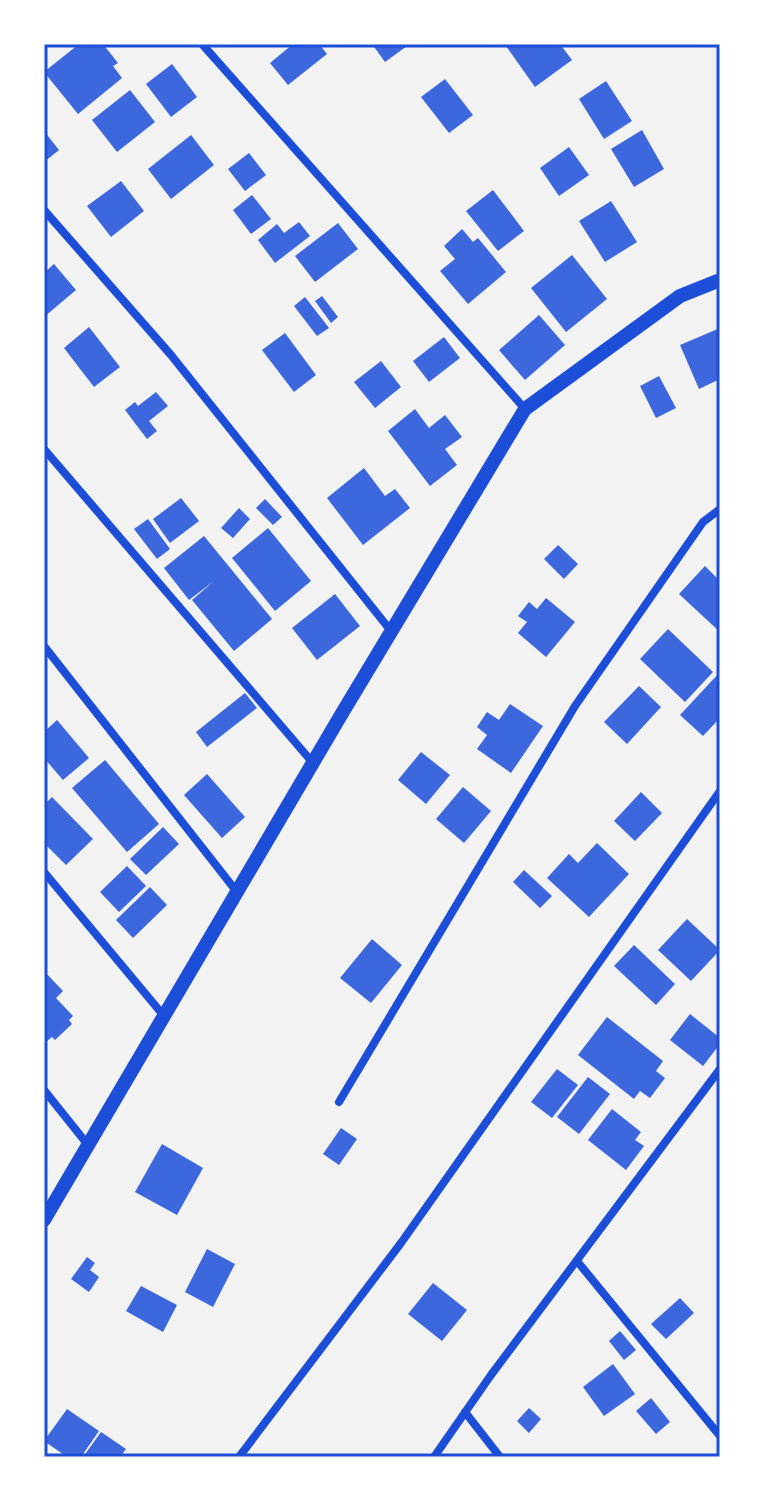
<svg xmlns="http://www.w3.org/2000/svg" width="764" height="1501" viewBox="0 0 764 1501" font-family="'PT Sans',sans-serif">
<rect width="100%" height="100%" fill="#f2f2f2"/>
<path fill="#3d67dc" d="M79,44H103L118,63L113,66L122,78L78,114L44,72Z
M293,44H319L327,54L288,85L270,63Z
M372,44H406L407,46L385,62Z
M508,44H560L572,60L535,87L506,46Z
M172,64L197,97L171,117L146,84Z
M445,79L473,115L449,133L421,97Z
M606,81L632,121L604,139L579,99Z
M130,90L155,122L117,152L92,120Z
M642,130L664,169L634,187L611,149Z
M44,131L59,150L44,162Z
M191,135L214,165L171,199L148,169Z
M569,147L589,175L559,196L540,168Z
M249,153L266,175L245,191L228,169Z
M121,181L144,211L111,237L87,206Z
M493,190L524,231L498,251L466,211Z
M252,195L271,219L251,234L233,210Z
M611,201L637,242L605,262L579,221Z
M299,222L310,236L275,263L258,240L277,224L284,233Z
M338,223L358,249L315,282L295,256Z
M462,229L473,242L478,238L506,272L468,304L440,271L455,259L444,246Z
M572,255L607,299L566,332L531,288Z
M54,264L76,290L44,317V273Z
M322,296L338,317L331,323L315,301Z
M305,297L329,328L317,336L294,306Z
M539,315L565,345L525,380L499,350Z
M89,327L120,367L94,387L64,348Z
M720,328V379L699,389L680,345Z
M285,333L316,375L294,392L262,350Z
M444,337L460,358L429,382L413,361Z
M381,361L401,387L375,408L354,382Z
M659,376L676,408L656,418L640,386Z
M156,392L168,406L149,421L157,431L147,439L125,410L135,402L138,406Z
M415,409L429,428L445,415L462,437L445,449L457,465L430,486L388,431Z
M364,468L385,496L395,489L410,508L363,545L327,498Z
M181,498L199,521L170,543L153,519Z
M265,499L282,517L273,525L256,508Z
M239,508L250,519L233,538L221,528Z
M148,519L170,549L157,559L134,529Z
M268,528L311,581L275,611L232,558Z
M204,536L272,619L234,651L192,600L214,581L189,600L164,568Z
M558,545L578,564L564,579L544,559Z
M705,566L720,581V632L679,594Z
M335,594L360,626L317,660L292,628Z
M546,598L575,622L546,657L518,633L527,622L518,616L529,602L537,609Z
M668,629L713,672L685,702L640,659Z
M720,672V718L703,736L680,715Z
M639,686L661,707L627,744L604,722Z
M245,693L257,708L207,747L196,732Z
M510,704L543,726L511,773L477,749L487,735L477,727L487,712L499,720Z
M57,720L89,758L63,780L44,758V732Z
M421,752L450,775L426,804L398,780Z
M105,760L159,824L127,852L72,788Z
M207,774L245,817L222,838L184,795Z
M463,787L491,811L464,843L436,819Z
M641,792L662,813L635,841L614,821Z
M52,797L93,839L66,865L44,843V805Z
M163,827L179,844L146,875L130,859Z
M597,843L629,874L589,917L547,878L569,854L578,863Z
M127,866L146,886L119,912L100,892Z
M524,870L552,896L540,908L513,882Z
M150,887L167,905L133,938L116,920Z
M687,919L720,950L691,981L658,950Z
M372,939L402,965L371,1003L340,978Z
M634,945L675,984L656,1005L614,966Z
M44,971L63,991L56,998L73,1016L69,1020L72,1024L55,1040L52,1037L47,1041L44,1038Z
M690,1014L720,1038V1044L703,1066L670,1040Z
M607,1017L663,1061L656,1071L665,1078L650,1098L640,1091L634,1099L578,1055Z
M557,1069L578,1085L552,1118L531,1102Z
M588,1077L610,1094L579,1134L557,1117Z
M612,1109L641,1132L635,1140L644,1146L626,1170L588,1140Z
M341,1128L357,1139L339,1165L323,1154Z
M162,1144L203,1168L177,1215L135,1192Z
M207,1249L235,1264L213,1307L185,1292Z
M87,1257L95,1263L90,1270L99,1277L89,1292L71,1279Z
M433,1283L467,1310L442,1341L408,1314Z
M141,1286L177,1305L163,1332L126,1311Z
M680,1298L694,1313L666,1339L651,1324Z
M620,1331L636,1350L624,1360L609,1341Z
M613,1364L635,1394L604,1416L583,1387Z
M651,1398L670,1422L656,1434L636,1411Z
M529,1408L541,1419L529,1433L517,1421Z
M67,1409L99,1431L81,1457H67L44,1441Z
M101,1432L126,1449L120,1457H83Z"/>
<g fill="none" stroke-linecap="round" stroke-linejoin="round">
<path stroke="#1d4ed8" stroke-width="8" d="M202,44L525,409
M44,210L171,355L391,631
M44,449L313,763
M44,646L237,892
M44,872L164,1016
M44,1090L88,1145
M339,1102L575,706L703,522L720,509
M577,1261L720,1436
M465,1412L500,1457
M239,1457L401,1243L720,791
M434,1457L491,1375L720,1069"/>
<path stroke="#1d4ed8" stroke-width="14" d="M44,1220L341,715L525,409L680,296L720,280"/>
</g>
<rect width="764" height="1501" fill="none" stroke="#ffffff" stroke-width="92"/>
<rect x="46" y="46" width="672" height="1409" fill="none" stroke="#1d4ed8" stroke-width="3"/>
</svg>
